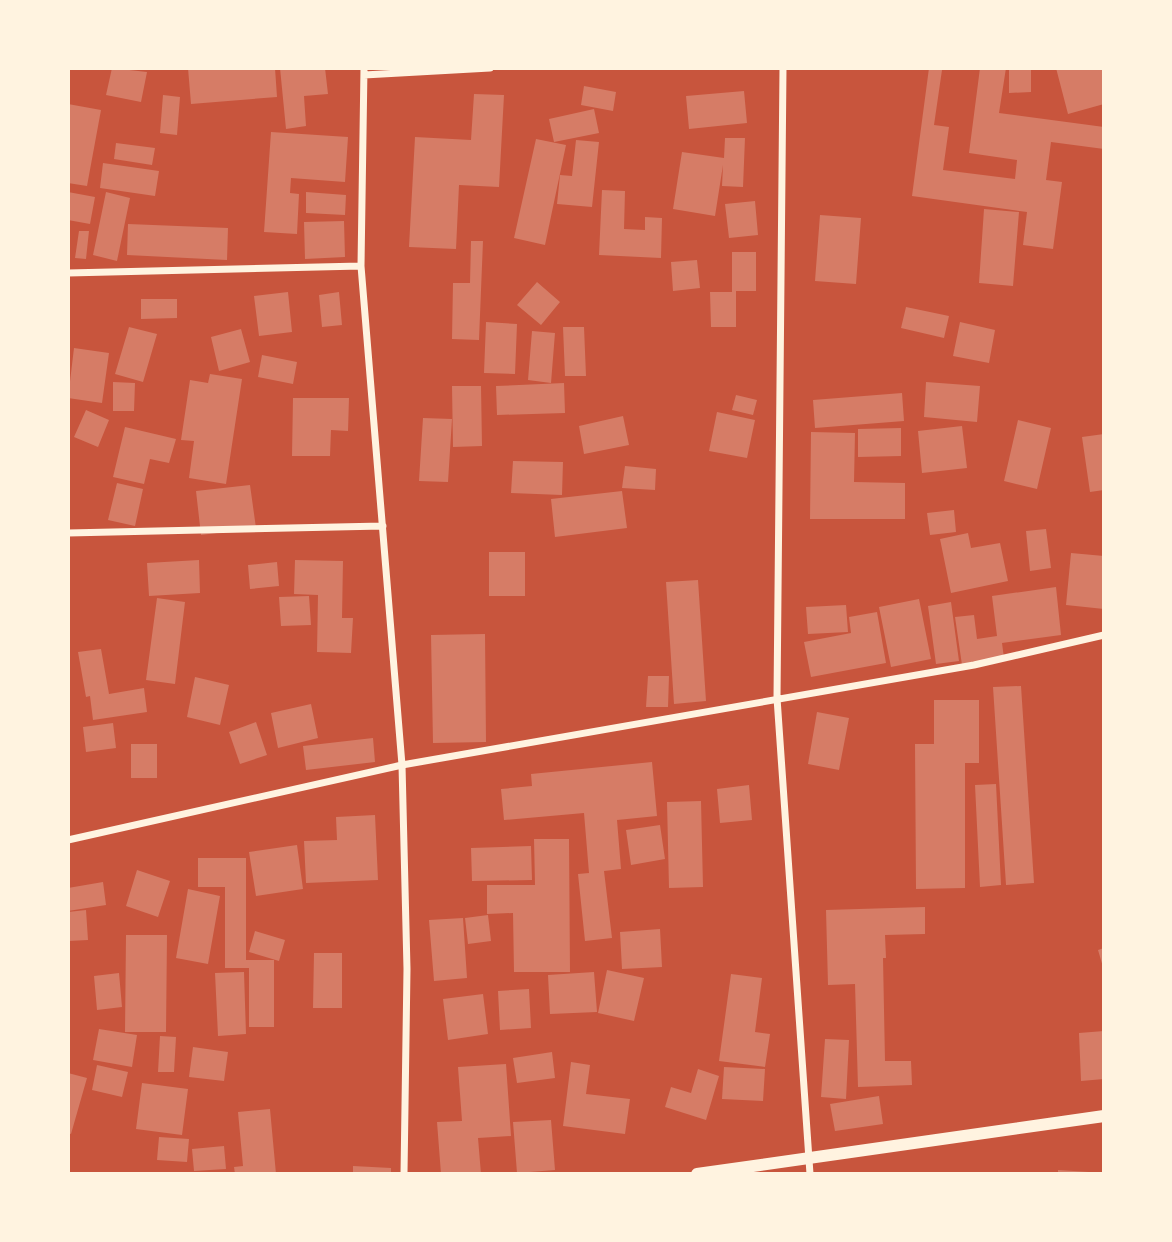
<svg xmlns="http://www.w3.org/2000/svg" width="1172" height="1242" viewBox="0 0 1172 1242" font-family="Figtree,sans-serif">
<rect width="100%" height="100%" fill="#c8553d"/>
<path fill="#d67c66" d="M112,68L147,72L141,102L106,95Z
M188,68H275L277,97L191,104Z
M280,68H325L328,94L304,96L306,126L286,129Z
M929,68L942,70L934,125L949,127L943,170L1015,179L1017,160L969,153L980,68H1006L999,113L1104,127V149L1051,142L1046,180L1062,182L1053,249L1023,245L1027,212L912,196Z
M1009,68H1031V92L1009,93Z
M1056,68H1104V104L1068,114Z
M584,86L616,92L613,111L581,105Z
M744,91L747,123L689,129L686,96Z
M474,94L504,95L499,187L459,185L456,249L409,247L415,137L471,140Z
M163,95L180,97L177,135L160,133Z
M68,104L101,110L87,186L68,183Z
M594,109L599,133L554,142L549,119Z
M271,132L348,137L345,182L291,178L290,193L299,194L297,234L264,232Z
M725,138H745L743,187L722,186L723,165L715,216L673,209L682,152L724,158Z
M536,139L566,145L545,245L514,238Z
M576,140L599,142L592,207L557,204L560,175L572,176Z
M116,143L155,148L152,165L114,159Z
M103,163L159,171L155,196L100,188Z
M602,190L625,191L624,229L645,230V217L662,218L661,258L599,255Z
M68,192L95,197L90,224L68,220Z
M106,192L130,198L117,261L93,255Z
M306,192L346,195L345,215L306,213Z
M755,201L758,235L729,238L725,204Z
M984,209L1019,212L1013,286L979,283Z
M820,215L861,218L856,284L815,281Z
M344,221L345,257L305,259L304,222Z
M128,224L228,228L227,260L127,255Z
M79,231H89L86,259L75,258Z
M471,241H483L479,340L452,339L453,283H470Z
M732,252H756V291H736V327H711L710,292H732Z
M697,260L700,288L673,291L671,262Z
M537,282L560,302L541,325L517,305Z
M288,292L292,332L259,336L254,296Z
M339,292L342,325L322,327L319,295Z
M141,299H177V318L141,319Z
M906,307L949,316L944,338L901,328Z
M486,322L517,324L515,374L484,373Z
M960,322L995,330L989,363L953,356Z
M129,327L157,334L143,382L115,374Z
M563,327H584L586,376H565Z
M241,329L250,362L219,371L211,337Z
M532,331L555,333L551,383L528,380Z
M74,348L109,353L102,403L68,398Z
M262,355L297,362L293,384L258,377Z
M210,374L242,379L226,484L189,478L194,441L181,440L190,380L208,383Z
M113,382L135,383L134,411H113Z
M926,382L980,386L977,422L924,417Z
M564,383L565,413L497,415L496,386Z
M452,386H481L482,446L453,447Z
M902,393L904,421L815,428L813,400Z
M736,395L757,400L753,415L732,410Z
M293,398H349L348,431L331,430L330,456H292Z
M86,410L109,420L98,447L74,437Z
M717,412L755,420L747,458L709,451Z
M623,416L629,445L584,454L579,426Z
M423,418L452,419L448,482L419,481Z
M1018,420L1051,428L1037,489L1004,481Z
M962,426L967,468L922,473L918,431Z
M125,427L176,439L169,463L150,459L144,484L113,477Z
M901,428V456L858,457V429Z
M811,432L855,433L854,482L905,483V519H810Z
M1104,434V490L1090,492L1082,437Z
M513,461L563,462L562,495L511,493Z
M625,466L656,469L655,490L622,488Z
M117,483L143,489L135,526L108,520Z
M250,485L256,528L201,535L196,491Z
M622,491L627,528L555,537L551,499Z
M954,510L956,532L930,535L927,513Z
M1046,529L1051,568L1030,571L1026,531Z
M968,533L971,548L1000,543L1008,581L951,593L940,539Z
M489,552H525V596H489Z
M1071,553L1104,556V609L1066,605Z
M199,560L200,593L149,596L147,563Z
M295,560L343,561L342,618H353L351,653L317,652L318,595L294,594Z
M277,562L279,586L250,589L248,565Z
M698,580L706,701L674,704L666,582Z
M1056,587L1061,635L1002,643L1004,658L962,665L955,617L974,615L977,639L997,636L992,596Z
M309,596L311,625L281,626L279,597Z
M157,598L185,602L175,684L146,680Z
M919,599L931,659L891,667L879,607Z
M951,602L959,661L936,664L928,606Z
M846,605L848,632L808,634L806,607Z
M877,612L886,663L811,677L804,642L851,633L849,617Z
M485,634L486,742L433,743L431,635Z
M101,649L109,694L144,688L147,712L93,720L90,696L86,697L78,652Z
M648,676H669L668,707H646Z
M195,677L229,685L220,725L187,717Z
M1021,686L1034,883L1006,885L993,687Z
M934,700H979V763H965V888L916,889L915,744H934Z
M311,704L318,738L278,748L271,713Z
M817,712L849,718L839,770L808,764Z
M256,722L267,755L240,764L229,732Z
M113,723L116,748L86,752L83,727Z
M373,738L375,762L306,770L303,746Z
M131,744H157V778H131Z
M652,762L657,816L617,820L621,869L604,871L612,938L585,941L578,874L589,873L584,813L504,820L501,789L532,786L531,774Z
M996,784L1001,885L980,887L975,785Z
M749,785L752,820L720,823L717,789Z
M701,801L703,887L669,888L667,802Z
M375,815L378,880L306,883L304,841L337,840L336,817Z
M660,825L665,859L631,865L626,830Z
M534,839H569L570,972H514L513,913L487,914V885H535Z
M297,845L303,889L256,896L249,852Z
M531,846L532,880L472,881L471,848Z
M198,858H246V960H274V1027H249V968H225V887H198Z
M137,870L170,881L158,917L126,906Z
M103,882L106,905L68,911V888Z
M188,889L220,896L208,964L176,958Z
M925,907V934L885,935L886,958H883L885,1061H911L912,1085L858,1087L855,984L828,985L826,910Z
M86,910L88,940L68,941V912Z
M488,915L491,941L468,944L465,918Z
M463,918L467,978L434,981L429,920Z
M660,929L662,967L622,969L620,932Z
M255,931L285,940L279,961L249,952Z
M126,935H167L166,1032H125Z
M1104,948V967H1103L1098,950Z
M314,953H342V1008H313Z
M607,970L644,978L634,1021L598,1013Z
M244,972L246,1034L218,1036L215,973Z
M594,972L597,1012L550,1014L548,975Z
M119,973L122,1007L97,1010L94,976Z
M731,974L762,978L755,1032L770,1034L765,1067L719,1061Z
M529,989L531,1028L500,1030L498,991Z
M483,994L488,1034L448,1040L443,999Z
M99,1029L137,1035L132,1067L93,1060Z
M1104,1031V1079L1081,1081L1079,1033Z
M160,1036L176,1037L174,1072H158Z
M825,1039L849,1040L846,1099L821,1097Z
M193,1047L228,1052L224,1081L189,1077Z
M552,1052L555,1078L517,1083L513,1058Z
M571,1062L590,1065L586,1094L630,1099L625,1134L563,1126Z
M506,1064L511,1136L478,1138L481,1174H441L437,1122L462,1121L458,1067Z
M97,1065L128,1072L122,1097L92,1090Z
M724,1067L765,1069L763,1101L722,1099Z
M698,1069L719,1076L706,1120L665,1107L671,1087L691,1093Z
M68,1073L87,1078L71,1134L68,1133Z
M142,1083L188,1089L182,1135L136,1129Z
M879,1096L883,1124L835,1131L830,1104Z
M270,1109L276,1174H235L234,1167L243,1166L238,1112Z
M551,1120L555,1170L517,1173L513,1122Z
M159,1137L189,1139L187,1162L157,1160Z
M224,1146L226,1169L194,1171L192,1149Z
M353,1166L391,1168V1174H353Z
M1058,1170L1089,1172V1174H1058Z"/>
<g fill="none" stroke-linecap="round" stroke-linejoin="round">
<path stroke="#fff3e0" stroke-width="7" d="M364,68L361,266L402,765L407,969L404,1174
M783,68L777,698L810,1174
M364,75L490,68
M68,273L361,266
M68,533L383,526
M68,840L402,765L974,665L1104,635"/>
<path stroke="#fff3e0" stroke-width="12" d="M697,1174L1104,1116"/>
</g>
<rect width="1172" height="1242" fill="none" stroke="#fff3e0" stroke-width="140"/>
</svg>
